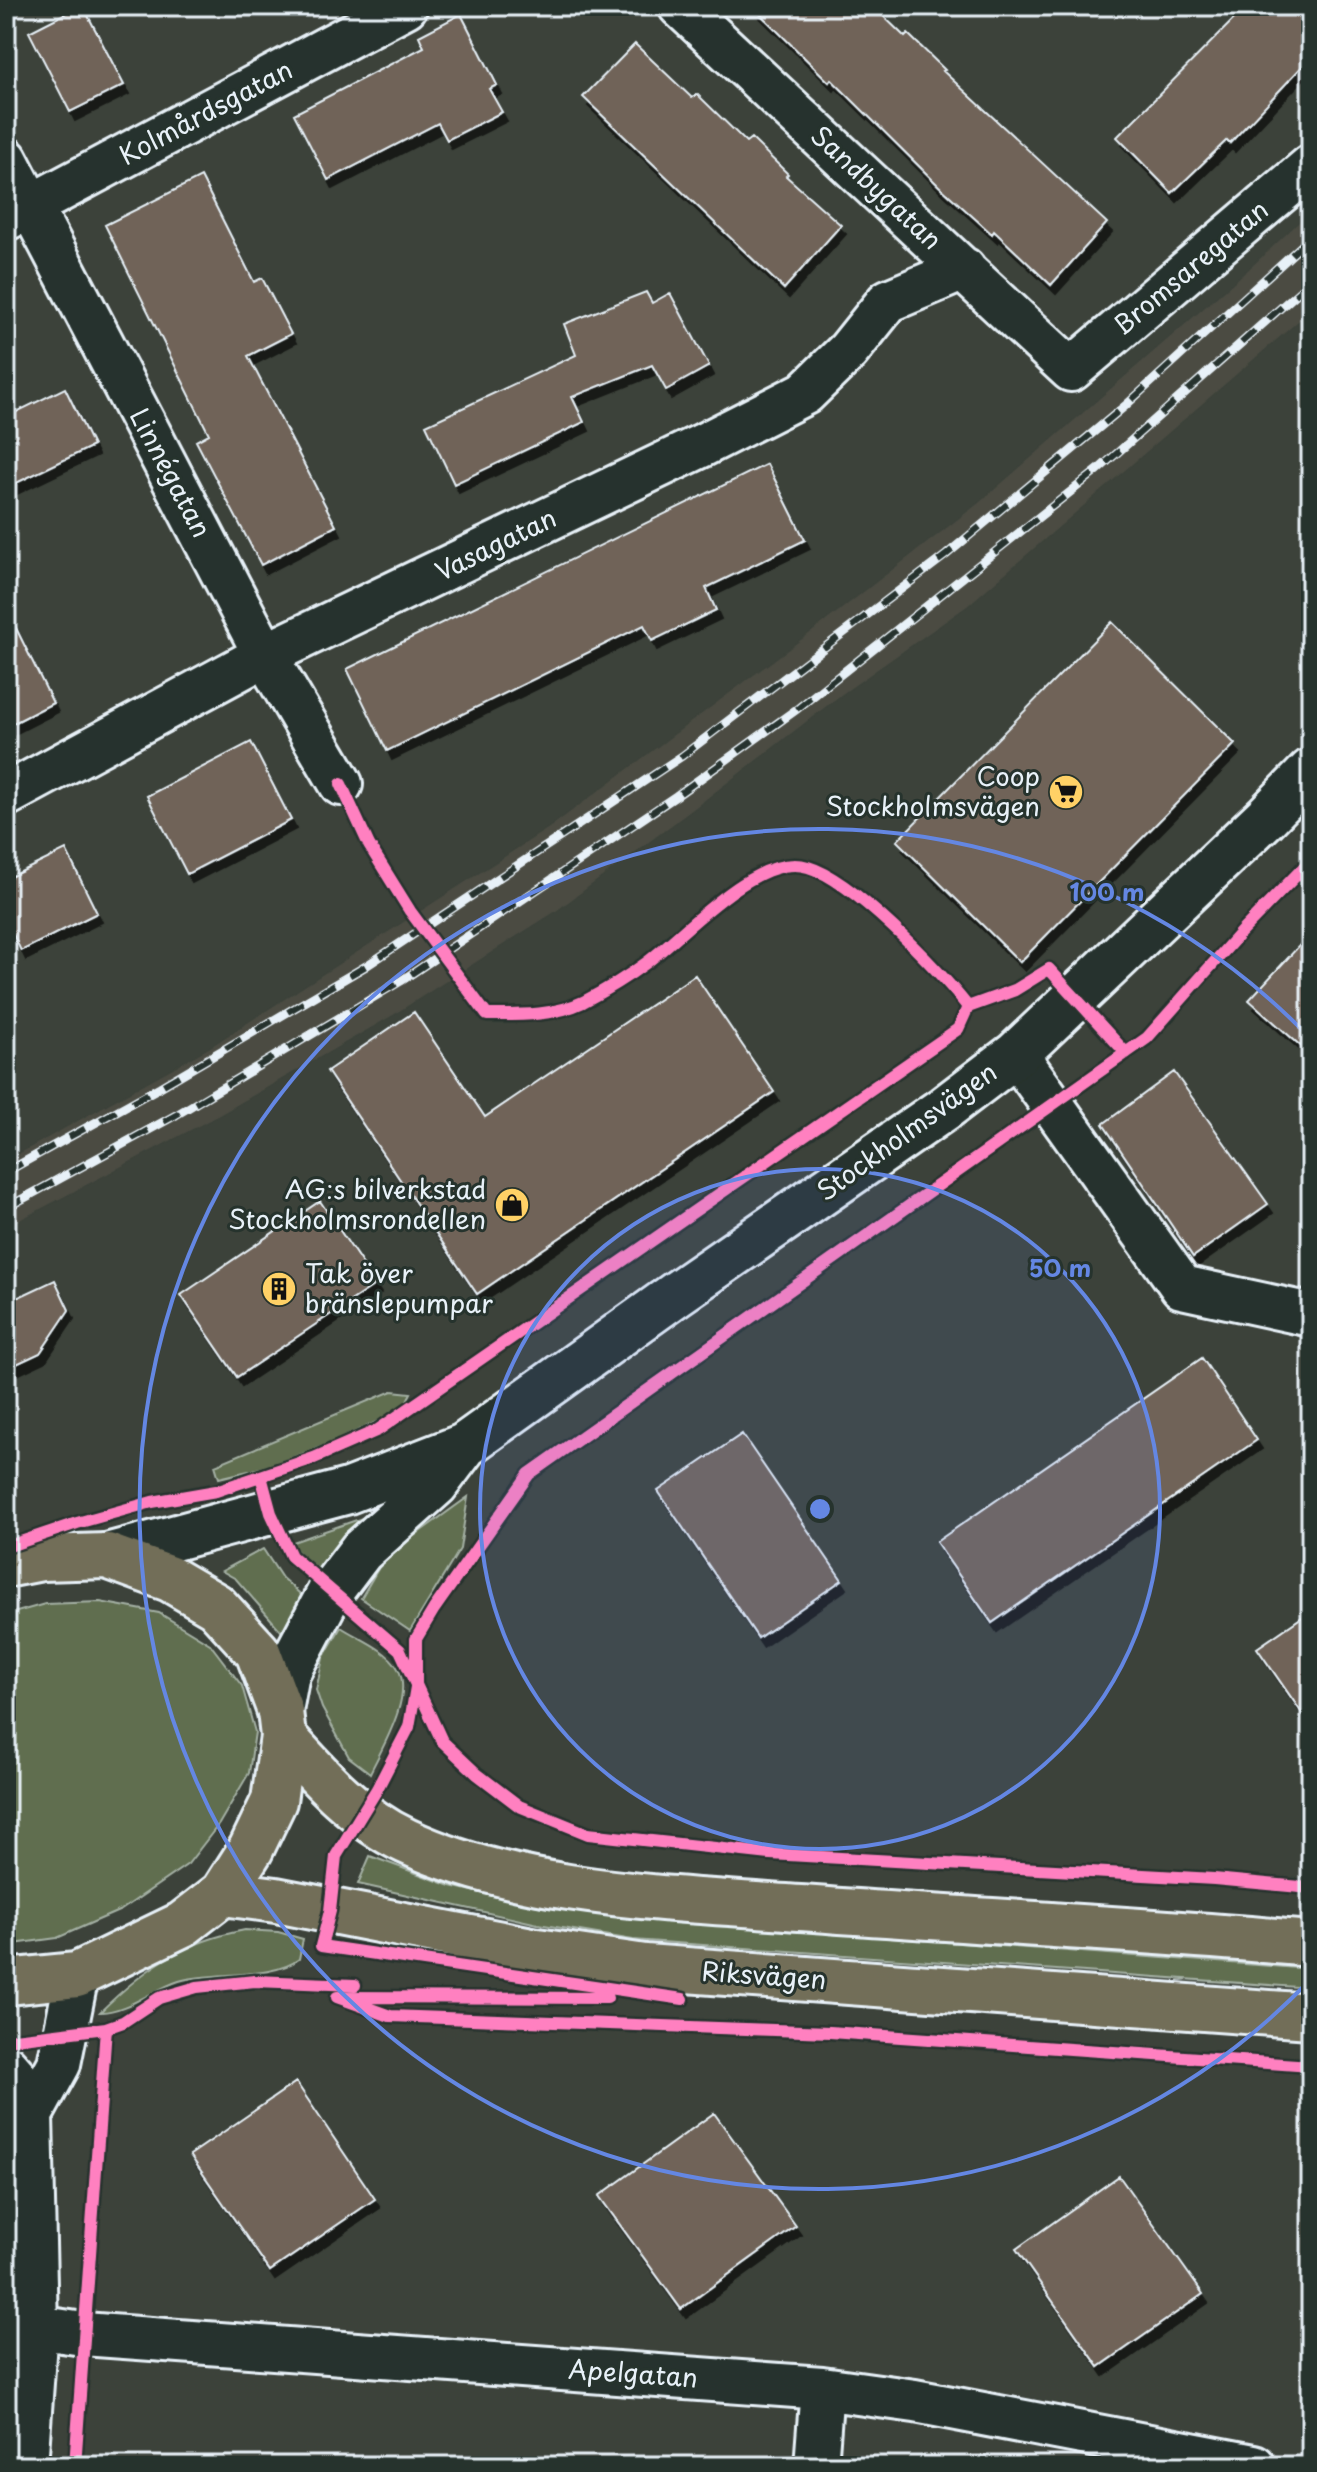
<svg xmlns="http://www.w3.org/2000/svg" width="1317" height="2472" viewBox="0 0 1317 2472" font-family="'Playpen Sans',sans-serif">
<defs>
<filter id="shadow"><feDropShadow dx="5" dy="9" stdDeviation="0" flood-color="#0009"/></filter>
</defs>
<rect width="100%" height="100%" fill="#3c423a"/>
<filter id="ink" filterUnits="userSpaceOnUse"><feTurbulence type="fractalNoise" baseFrequency=".0125" numOctaves="2"/><feDisplacementMap in="SourceGraphic" scale="16" xChannelSelector="R" yChannelSelector="G"/><feConvolveMatrix kernelMatrix="1 2 1 2 8 2 1 2 1" color-interpolation-filters="sRGB"/></filter>
<g filter="url(#ink)">
<path fill="#4b4c43" d="M1311,211V310L967,606L842,694L693,809L556,911L393,1015L219,1115L6,1227V1161L209,1048L549,828L813,631L979,503L1249,269Z"/>
<path fill="#606e50" stroke="#a4b0a4" stroke-width="2" d="M392,1391L411,1393L402,1410L329,1444L269,1466L219,1478L215,1465Z
M468,1497L460,1549L410,1631L361,1598L385,1557Z
M377,1513L325,1573L306,1561L290,1543Z
M263,1549L282,1578L306,1599L292,1634L282,1632L236,1579L222,1571Z
M100,1602L159,1613L210,1644L242,1686L255,1732L249,1773L219,1824L188,1864L121,1910L57,1938L6,1945V1615L45,1604Z
M341,1627C359,1639 385,1648 397,1667C415,1694 382,1748 370,1773L349,1757L322,1708L316,1690L323,1658Z
M370,1856L451,1886L538,1906L635,1919L1311,1969V1988L633,1940L538,1924L358,1884Z
M245,1930L278,1932L303,1939L299,1959C272,1980 215,1971 179,1981C154,1989 124,2013 100,2012C145,1968 182,1942 245,1930Z"/>
<path fill="#6f6458" stroke="#e8f1f8" stroke-width="2" filter="url(#shadow)" d="M80,6H83L124,85L70,112L29,32Z
M752,6H873L905,37L908,34L945,70L943,71L1107,223L1051,285L994,231L992,234L939,186L831,79L829,82Z
M1247,6H1311V57L1230,143L1227,140L1172,193L1117,137Z
M461,14L497,85L489,89L502,112L447,140L438,123L328,180L294,114L424,47L419,36Z
M635,44L692,98L697,94L746,142L751,138L788,174L786,176L841,225L784,289L583,97Z
M201,177L254,282L262,278L291,334L248,356L336,526L261,565L196,441L209,434L105,225Z
M646,292L652,303L670,293L709,366L666,390L652,365L572,397L584,422L454,484L426,425L576,355L564,324Z
M65,388L93,446L6,488V417Z
M767,464L805,540L706,588L716,610L652,641L644,625L387,751L347,669Z
M6,608L53,703L6,727Z
M1112,622L1235,744L1020,962L897,841Z
M251,742L291,820L187,874L147,796Z
M66,850L97,913L21,951L6,920V879Z
M1311,933V1055L1249,1000Z
M695,975L774,1092L477,1294L327,1071L414,1012L485,1117Z
M1174,1072L1268,1204L1193,1257L1103,1124Z
M320,1201L376,1284L237,1377L181,1295Z
M55,1280L69,1310L40,1353L6,1369V1303Z
M1202,1358L1257,1440L992,1623L936,1542Z
M742,1434L842,1580L758,1638L658,1491Z
M1311,1611V1726L1257,1648Z
M296,2082L375,2199L270,2271L190,2155Z
M714,2113L796,2226L681,2309L599,2196Z
M1119,2176L1203,2294L1099,2367L1016,2249Z"/>
<g fill="none" stroke-linecap="round" stroke-linejoin="round">
<g stroke="#e8f1f8" stroke-width="48">
<path id="street" d="M680,6L1071,370L1311,166
M6,159L265,655L341,784
M8,218L406,6
M6,795L265,655L703,445L805,393L848,351L888,301L964,269
M1016,1054L1182,1287L1311,1315
M6,2066L15,2076L31,2115L36,2327L26,2466
M31,2115L59,2064L77,1975
M6,2332L36,2327L83,2334L822,2388L915,2401L1254,2466
M816,2466L822,2388"/>
</g>
<g stroke="#e8f1f8" stroke-width="50">
<path id="secondary" d="M107,1556L348,1491L464,1446L676,1294L945,1108L1016,1054L1266,817L1311,771
M280,1711L287,1673L330,1592L361,1551L436,1484L463,1448"/>
</g>
<g stroke="#e8f1f8" stroke-width="50">
<path id="highway" d="M6,1565L42,1558L107,1556L170,1579L216,1606L258,1652L280,1711L283,1736L274,1801L251,1849L223,1893L183,1924L77,1975L6,1982
M283,1736C319,1776 356,1818 406,1841C519,1894 663,1898 786,1907C961,1920 1136,1929 1311,1944
M223,1893L276,1900L537,1951L645,1967L1311,2016"/>
</g>
<use href="#street" stroke="#26332d" stroke-width="42"/>
<use href="#secondary" stroke="#26332d" stroke-width="44"/>
<use href="#highway" stroke="#726e59" stroke-width="44"/>
<g stroke="#e8f1f8" stroke-width="9">
<path id="rail" d="M6,1172L160,1087L366,966L682,756L946,555L1125,406L1311,237
M6,1208L176,1115L401,981L676,796L797,709L1098,470L1311,281"/>
</g>
<use href="#rail" stroke="#26332d" stroke-width="6" stroke-dasharray="18" stroke-linecap="butt"/>
<g stroke="#26332d" stroke-width="17">
<path id="cycleway" d="M968,1007L1015,990L1049,969L1126,1053
M261,1476L271,1513L291,1556L400,1650L442,1741L477,1774L519,1806L588,1834L770,1854L1214,1879L1311,1888
M6,1547L77,1523L152,1502L216,1491L314,1458L378,1430L958,1029L968,1007C938,969 853,880 808,867C757,851 684,935 646,963C627,977 604,991 583,1002C554,1016 519,1015 487,1015L410,911L369,845L341,784
M607,1998L337,1997L390,2016L830,2032L1311,2066
M683,1999L321,1946L330,1911L336,1856L377,1789L409,1727L416,1687V1639L434,1609L529,1474L1147,1038L1241,932L1311,860
M6,2040L106,2028L123,2022L159,1998L197,1987L255,1981L355,1985
M75,2466L106,2028"/>
</g>
<use href="#cycleway" stroke="#ff80c0" stroke-width="12"/>
</g>
</g>
<circle cx="820" cy="1509" r="340" fill="#6487e3" fill-opacity=".12"/>
<g fill="none" stroke="#6487e3" stroke-width="4">
<circle cx="820" cy="1509" r="340"/>
<path d="M1309 1981A680 680 0 1 1 1309 1037"/>
</g>
<defs>
<g id="supermarket-disc" transform="scale(1.8)"><circle r="9.5" fill="#ffd166" stroke="#26332d"/><path d="M-6-5.5h2.5l.6 2H6L4.5 2H-2.5L-4.4-4H-6ZM-1.5 3.2a1.3 1.3 0 1 0 .1 0ZM3 3.2a1.3 1.3 0 1 0 .1 0Z" fill="#111"/></g>
<g id="shop-disc" transform="scale(1.8)"><circle r="9.5" fill="#ffd166" stroke="#26332d"/><path d="M-5-2.5h2.3a2.7 3.5 0 0 1 5.4 0H5L5.5 6h-11ZM-1.5-2.5h3a1.5 2.3 0 0 0-3 0Z" fill="#111"/></g>
<g id="building-disc" transform="scale(1.8)"><circle r="9.5" fill="#ffd166" stroke="#26332d"/><path d="M-4-6H4V6H1V3H-1V6H-4ZM-2.5-4.3h1.7v1.8h-1.7ZM.8-4.3h1.7v1.8H.8ZM-2.5-1h1.7V.8h-1.7ZM.8-1h1.7V.8H.8Z" fill="#111"/></g>
</defs>
<g fill-rule="evenodd">
<use href="#supermarket-disc" x="1066" y="792"/>
<use href="#shop-disc" x="512" y="1205"/>
<use href="#building-disc" x="279" y="1289"/>
</g>
<g text-anchor="middle" stroke-width="6" stroke-linejoin="round" paint-order="stroke">
<g font-size="26" fill="#e8f1f8" stroke="#26332d">
<text transform="translate(206 113) rotate(-28)" y="9">Kolmårdsgatan</text>
<text transform="translate(876 188) rotate(43)" y="9">Sandbygatan</text>
<text transform="translate(1191 268) rotate(-40)" y="9">Bromsaregatan</text>
<text transform="translate(170 473) rotate(62)" y="9">Linnégatan</text>
<text transform="translate(496 545) rotate(-26)" y="9">Vasagatan</text>
<text transform="translate(907 1132) rotate(-36)" y="9">Stockholmsvägen</text>
<text transform="translate(764 1976) rotate(4)" y="9">Riksvägen</text>
<text transform="translate(633 2374) rotate(4)" y="9">Apelgatan</text>
</g>
<g font-size="26" fill="#e8f1f8" stroke="#26332d" text-anchor="end">
<text x="1040" y="786">Coop<tspan x="1040" dy="30">Stockholmsvägen</tspan></text>
<text x="486" y="1199">AG:s bilverkstad<tspan x="486" dy="30">Stockholmsrondellen</tspan></text>
<text x="305" y="1283" text-anchor="start">Tak över<tspan x="305" dy="30">bränslepumpar</tspan></text>
</g>
</g>
<circle cx="820" cy="1509" r="12" fill="#6487e3" stroke="#26332d" stroke-width="4"/>
<g font-size="24" text-anchor="middle" font-weight="bold" fill="#6487e3" stroke="#26332d" stroke-width="6" stroke-linejoin="round" paint-order="stroke">
<text x="1107" y="901">100 m</text>
<text x="1060" y="1277">50 m</text>
</g>
<rect width="1317" height="2472" fill="none" stroke="#26332d" stroke-width="32"/>
<rect x="16" y="16" width="1285" height="2440" fill="none" stroke="#e8f1f8" stroke-width="3" filter="url(#ink)"/>
</svg>
